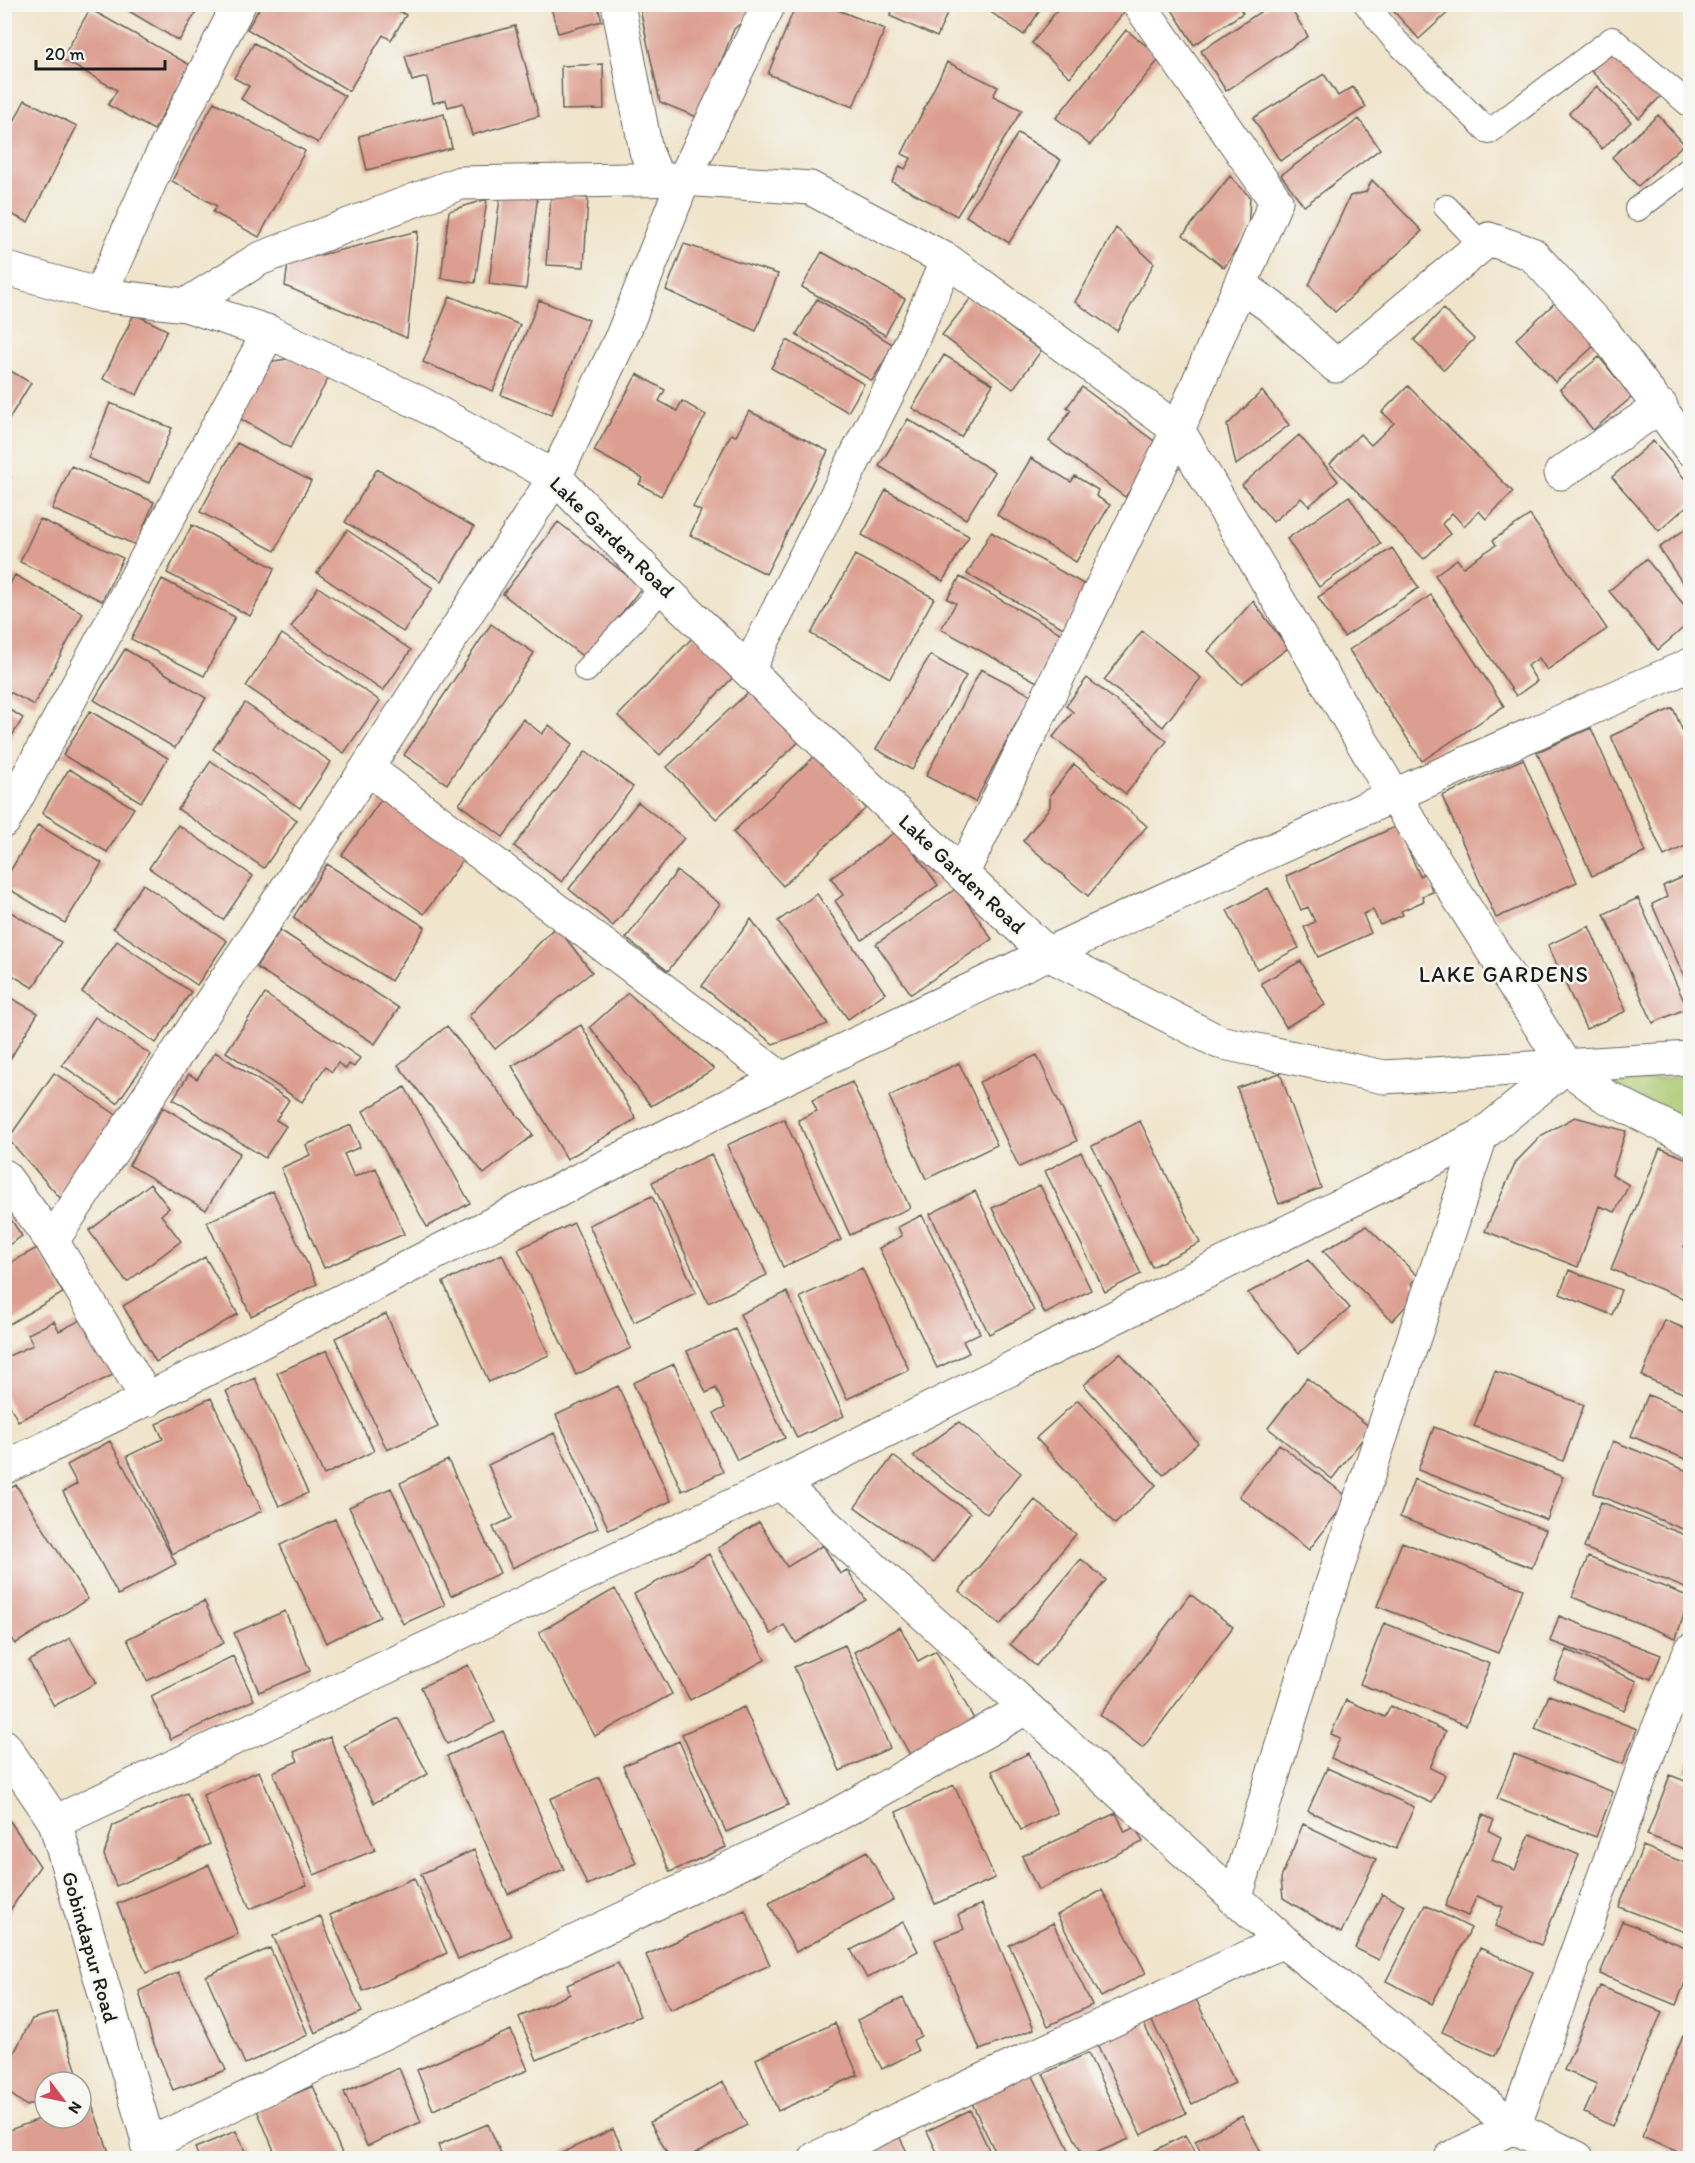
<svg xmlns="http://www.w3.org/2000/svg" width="1695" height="2163" viewBox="0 0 1695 2163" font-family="Itim,sans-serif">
<rect width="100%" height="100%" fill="#f6f6f2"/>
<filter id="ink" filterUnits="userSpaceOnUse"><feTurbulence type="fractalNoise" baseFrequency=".0167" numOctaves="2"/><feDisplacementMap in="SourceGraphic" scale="12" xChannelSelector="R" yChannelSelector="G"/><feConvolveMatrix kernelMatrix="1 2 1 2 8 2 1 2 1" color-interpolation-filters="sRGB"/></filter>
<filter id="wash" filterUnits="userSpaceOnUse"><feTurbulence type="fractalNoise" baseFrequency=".008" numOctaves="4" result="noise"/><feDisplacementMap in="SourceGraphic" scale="24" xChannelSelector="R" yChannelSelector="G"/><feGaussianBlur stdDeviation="1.35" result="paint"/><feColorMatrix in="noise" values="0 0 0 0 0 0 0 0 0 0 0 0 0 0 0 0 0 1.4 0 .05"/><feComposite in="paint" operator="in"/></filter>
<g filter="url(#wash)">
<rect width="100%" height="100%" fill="#f0e4cb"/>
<path fill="#acc96f" stroke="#647246" stroke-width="1.5" d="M1690,1076V1122L1608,1083Z"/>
<g id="blocks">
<path fill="#dc9e90" d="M117,4H201L179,41Z
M262,4H388L406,15L391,40L383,35L349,91L247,29Z
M550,4H597L602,21L558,33Z
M639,4H751L748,17L734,29L699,118L660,102Z
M796,4H823L885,29L853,107L768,74Z
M895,4H951L937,37L890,16Z
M988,4H1044L1024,35L985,8Z
M1062,4H1121L1125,11L1070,77L1032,43Z
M1177,4H1237L1243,13L1194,45L1171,8Z
M1272,4H1288L1308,36L1226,91L1201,51Z
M1387,4H1450L1453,8L1419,39Z
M90,9L190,65L154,130L108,105L117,90L62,59Z
M515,26L539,116L472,135L463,103L448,107L446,100L433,103L427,77L412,81L405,56Z
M1126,30L1161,57L1090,145L1056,118Z
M254,43L345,96L318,143L241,99L249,86L234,78Z
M1616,46L1663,94L1639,118L1591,71Z
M947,62L998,87L993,96L1022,110L957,216L892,182L900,166L905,169L911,158L902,154Z
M603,64L604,109L562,110L561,66Z
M1324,74L1338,96L1353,87L1366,107L1280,161L1253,118Z
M1597,86L1631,122L1602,149L1569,113Z
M25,100L77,126L28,222L4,211V141Z
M214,102L305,151L259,237L213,212L217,206L172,181Z
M444,114L452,148L367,170L359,136Z
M1658,115L1684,144L1638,186L1612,157Z
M1359,119L1380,149L1304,206L1281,175Z
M1018,133L1061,160L1009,243L966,216Z
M1230,176L1250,197L1248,231L1224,268L1183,235Z
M1372,180L1422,231L1335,312L1309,285L1350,196L1366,192Z
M501,190L538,194L526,289L489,284Z
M551,195L588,198L584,267L546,265Z
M487,199L475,283L441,278L449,211Z
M1116,228L1154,263L1117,331L1075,302Z
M418,231L407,338L285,286L288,263Z
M684,244L778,274L756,331L666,290Z
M822,252L905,299L885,335L802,287Z
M450,296L520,325L493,391L423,362Z
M971,298L1041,351L1013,389L942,335Z
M817,299L894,345L872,381L796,335Z
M1559,299L1598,342L1555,382L1516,339Z
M539,300L589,320L551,415L501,395Z
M1443,309L1474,339L1444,370L1414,340Z
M134,314L167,330L137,395L103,379Z
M787,340L864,384L848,412L771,368Z
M944,355L993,384L961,437L912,408Z
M1599,357L1632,397L1593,430L1560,389Z
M293,358L329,377L290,448L239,418L268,362Z
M4,367L31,383L4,427Z
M637,374L665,390L659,401L677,411L682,401L706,415L661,496L639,484L643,478L594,451Z
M1408,386L1513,492L1486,519L1479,511L1464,526L1452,513L1442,524L1450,534L1424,559L1330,464L1360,434L1371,445L1394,423L1382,412Z
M1082,387L1162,447L1125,497L1049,441L1071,410L1067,407Z
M1262,391L1289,425L1236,465L1227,425Z
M110,403L172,428L149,483L88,458Z
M749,411L828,451L766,574L690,535L701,511L693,507L731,434L736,436Z
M908,419L995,472L966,519L879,466Z
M1299,435L1338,481L1309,506L1301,498L1273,522L1242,485Z
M1653,441L1690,485V503L1659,531L1612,477Z
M237,443L311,481L275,551L200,512Z
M1031,458L1071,482L1075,476L1098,490L1096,496L1110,505L1076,562L997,515Z
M71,466L154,502L136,545L52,509Z
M377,469L474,527L442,581L345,522Z
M4,474L11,477L4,490Z
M886,490L969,536L943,581L862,535Z
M1349,496L1381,544L1319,587L1287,539Z
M1530,515L1607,629L1547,670L1539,658L1527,666L1537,681L1516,696L1435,575L1457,559L1463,567L1496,545L1493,540Z
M40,519L123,558L102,601L20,562Z
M558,522L642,587L586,659L503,594Z
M192,525L275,568L250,616L167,573Z
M1690,526V594L1659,548Z
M347,530L433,588L403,632L317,573Z
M991,532L1089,587L1065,629L967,574Z
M1392,548L1419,588L1344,637L1318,597Z
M855,555L934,598L890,678L811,634Z
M1646,559L1690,612V622L1658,650L1609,591Z
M15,575L83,613L34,705L4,689V595Z
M960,577L1064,635L1037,682L941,629L956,603L947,599Z
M162,579L235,617L204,676L131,639Z
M318,587L411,650L383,691L291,627Z
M1431,595L1504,706L1422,761L1349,650Z
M1253,601L1288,648L1241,684L1208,651Z
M491,624L534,653L447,784L404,755Z
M1142,631L1201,678L1163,727L1104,680Z
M282,634L380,701L344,753L246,686Z
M695,635L736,674L660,755L618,716Z
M125,649L206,698L175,748L94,700Z
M930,655L966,676L912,770L876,749Z
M981,669L1031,695L975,802L926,776Z
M1087,678L1167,741L1126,794L1053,737L1073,712L1066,706Z
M755,686L803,738L716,819L667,767Z
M245,703L331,762L300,808L213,749Z
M4,706L23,718L4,749Z
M1673,708L1690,748V844L1664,856L1611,736Z
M90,711L168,758L141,802L63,755Z
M523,719L542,734L549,725L573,744L503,837L459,804Z
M1591,728L1646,852L1592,876L1537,752Z
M586,751L633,787L562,882L514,846Z
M817,754L866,808L783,886L733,832Z
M1523,759L1577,882L1496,918L1442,796Z
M211,761L297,820L264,868L178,809Z
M1074,764L1147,826L1088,896L1023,841L1050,807V795Z
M69,769L134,808L107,852L42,813Z
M385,794L467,854L424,914L342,855Z
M638,802L684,838L613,926L569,889Z
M38,825L102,863L65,923L4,886V881Z
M178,825L253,876L223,920L149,868Z
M1397,826L1420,876L1425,873L1433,892L1422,896L1424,901L1401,911L1403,915L1380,925L1373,910L1363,914L1371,933L1318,957L1304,927L1315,922L1308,907L1301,910L1286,876Z
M898,830L938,885L862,940L835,901L843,895L831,878Z
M327,864L425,927L391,981L293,918Z
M677,871L720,904L668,971L626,938Z
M1690,874V990L1652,904L1667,897L1663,886Z
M143,884L227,941L197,985L113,928Z
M957,888L992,939L911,994L876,944Z
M1268,888L1299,948L1257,969L1227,910Z
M817,894L885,993L848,1019L778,921Z
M1638,898L1687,1008L1653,1023L1604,914Z
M4,908L61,942L33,988L4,970Z
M751,919L828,1024L773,1044L702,986Z
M556,926L592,972L495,1049L469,1016Z
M1589,926L1626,1011L1586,1029L1548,945Z
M280,930L399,1008L375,1044L256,967Z
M117,941L191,992L156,1043L82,992Z
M1301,961L1325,1005L1286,1027L1261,983Z
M628,993L714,1069L651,1106L590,1027Z
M4,994L38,1013L4,1069Z
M265,994L360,1058L354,1067L349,1064L346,1069L338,1063L332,1072L325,1067L302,1102L226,1052Z
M95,1017L151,1055L117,1103L62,1065Z
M581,1025L636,1119L567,1159L512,1066Z
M447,1026L533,1135L484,1174L398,1065Z
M215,1052L289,1100L276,1120L286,1126L265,1158L173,1099L189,1074L197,1079Z
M1037,1055L1077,1141L1019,1167L979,1082Z
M959,1063L997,1145L926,1179L889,1096Z
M54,1073L118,1116L61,1199L8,1139Z
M1280,1073L1321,1188L1279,1204L1237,1088Z
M852,1082L910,1208L850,1235L798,1120L817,1111L812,1100Z
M405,1087L470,1203L427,1227L363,1111Z
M163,1107L240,1153L206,1210L129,1165Z
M1575,1117L1626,1131L1612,1175L1629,1185L1615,1212L1599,1206L1578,1267L1485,1231L1516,1162L1542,1135Z
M784,1119L841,1240L783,1267L727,1145Z
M1140,1121L1200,1243L1152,1267L1092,1146Z
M351,1125L360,1147L344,1154L354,1177L376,1168L404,1234L324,1268L281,1168L310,1155L306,1145Z
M1660,1148L1690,1160V1230L1684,1247L1690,1250V1301L1611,1269Z
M1081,1152L1141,1274L1105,1292L1045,1171Z
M711,1154L767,1275L708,1303L652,1182Z
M150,1184L169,1208L161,1215L181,1241L127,1282L89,1231Z
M1040,1185L1091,1290L1045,1314L992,1208Z
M273,1191L317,1284L251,1316L207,1222Z
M975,1191L1034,1311L989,1334L930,1214Z
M652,1196L696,1293L634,1322L589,1225Z
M4,1209L22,1236L4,1248Z
M922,1215L980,1333L963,1341L969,1353L937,1368L879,1248L902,1236L898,1227Z
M574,1223L631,1348L576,1375L518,1249Z
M1366,1226L1418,1276L1411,1283L1419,1292L1392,1321L1323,1251Z
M37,1248L63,1293L4,1327V1266Z
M502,1254L549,1355L489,1382L443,1282Z
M205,1257L238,1314L156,1362L123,1306Z
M1308,1260L1350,1308L1299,1353L1248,1293Z
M862,1268L909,1370L847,1399L800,1297Z
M1569,1270L1621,1290L1612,1315L1560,1294Z
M787,1292L844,1416L797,1438L740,1314Z
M386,1314L438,1427L387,1450L335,1338Z
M87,1317L115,1374L18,1421L4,1394V1358L33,1345L28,1334L54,1321L59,1331Z
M1665,1320L1690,1331V1396L1642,1376Z
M735,1329L785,1438L737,1460L714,1413L725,1408L716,1388L706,1393L687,1351Z
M327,1350L374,1451L324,1475L277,1373Z
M1120,1353L1198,1443L1163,1475L1084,1385Z
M674,1364L723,1472L682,1491L633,1383Z
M1495,1371L1584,1405L1563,1461L1474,1426Z
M255,1378L308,1493L279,1506L226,1391Z
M1307,1378L1371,1428L1332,1479L1268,1428Z
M618,1386L671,1501L609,1530L556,1415Z
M1648,1395L1690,1412V1461L1631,1436Z
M211,1398L262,1511L172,1554L127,1456L163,1439L156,1424Z
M1078,1400L1156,1485L1115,1524L1036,1438Z
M959,1422L1021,1473L987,1514L913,1456Z
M1434,1427L1563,1477L1547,1520L1418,1470Z
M554,1433L598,1528L512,1568L493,1527L512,1518L488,1465Z
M110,1441L176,1564L118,1595L63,1492L77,1484L67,1465Z
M1613,1441L1690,1472V1532L1593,1493Z
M1279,1444L1349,1498L1309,1550L1239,1496Z
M893,1456L970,1513L933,1563L855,1507Z
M448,1460L500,1573L451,1596L400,1483Z
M1414,1479L1546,1530L1532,1568L1400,1517Z
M16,1485L88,1599L15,1644L4,1627V1492Z
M391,1488L445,1605L403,1624L349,1507Z
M1035,1500L1076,1534L1000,1625L959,1591Z
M1601,1502L1690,1537V1590L1584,1548Z
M335,1519L380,1617L326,1643L280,1545Z
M759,1522L787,1567L823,1545L840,1574L847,1570L866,1600L796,1643L784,1625L771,1634L718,1548Z
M1402,1542L1523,1589L1498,1653L1377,1606Z
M709,1554L765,1660L690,1700L634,1594Z
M1588,1557L1690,1597L1676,1638L1572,1597Z
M1081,1559L1106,1580L1036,1666L1010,1644Z
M615,1589L672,1694L595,1736L539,1632Z
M1190,1594L1233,1627L1143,1748L1100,1715Z
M204,1601L224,1643L147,1681L127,1639Z
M285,1611L310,1671L259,1692L234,1633Z
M1559,1616L1661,1655L1651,1679L1550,1641Z
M1384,1623L1490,1664L1466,1725L1360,1684Z
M900,1627L918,1661L936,1651L974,1719L910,1755L854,1652Z
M70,1638L96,1683L54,1706L29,1661Z
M845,1645L890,1748L840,1771L794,1667Z
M1567,1650L1637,1681L1624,1710L1554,1679Z
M233,1656L254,1700L171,1739L151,1696Z
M468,1665L495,1722L447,1744L421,1687Z
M1549,1695L1637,1729L1623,1764L1535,1729Z
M1346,1700L1385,1717L1391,1706L1446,1731L1430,1768L1445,1775L1432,1803L1331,1758L1340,1738L1331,1734Z
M744,1707L788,1805L726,1832L682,1734Z
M398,1718L428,1774L374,1803L344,1746Z
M503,1731L564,1869L508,1894L447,1756Z
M330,1737L375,1850L314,1875L273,1772L298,1761L294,1752Z
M679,1741L726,1847L670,1872L623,1766Z
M1029,1753L1057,1813L1021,1830L992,1771Z
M1514,1754L1613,1792L1596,1837L1497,1799Z
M1690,1757V1774L1685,1772Z
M1327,1768L1414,1807L1396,1849L1308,1811Z
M259,1771L307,1885L250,1909L203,1795Z
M1670,1775L1690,1783V1851L1647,1835Z
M599,1777L636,1863L587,1885L550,1799Z
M954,1785L995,1878L935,1904L896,1812Z
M187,1793L210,1844L116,1886L104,1855L113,1825Z
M1116,1813L1125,1832L1135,1827L1143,1842L1038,1890L1022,1856Z
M1483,1815L1494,1820L1489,1831L1501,1837L1492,1860L1515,1870L1530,1834L1579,1855L1541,1945L1495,1926L1503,1907L1477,1896L1468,1916L1445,1906Z
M10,1821L40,1866L4,1919V1831Z
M1303,1824L1376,1859L1341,1933L1283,1898L1281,1878Z
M1643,1846L1690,1865V1934L1619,1907Z
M474,1850L511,1936L458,1959L421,1874Z
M867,1851L893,1900L796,1952L769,1903Z
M209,1865L238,1934L146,1973L117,1904Z
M414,1878L447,1953L363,1991L330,1915Z
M1102,1890L1146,1973L1101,1997L1057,1915Z
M1382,1894L1405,1905L1379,1960L1355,1948Z
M982,1904L1034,2029L980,2050L935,1940L964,1929L958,1915Z
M1425,1905L1471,1928L1432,2004L1386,1981Z
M745,1910L770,1965L670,2010L646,1955Z
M320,1916L362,2012L315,2033L273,1936Z
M1622,1921L1690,1949V1970L1676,2005L1600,1974Z
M903,1922L918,1951L867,1978L851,1950Z
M1053,1923L1092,2005L1048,2026L1009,1945Z
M270,1948L308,2035L245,2064L206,1976Z
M1480,1948L1533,1972L1495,2056L1442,2032Z
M618,1963L640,2016L537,2060L519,2017L570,1994L567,1985Z
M178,1972L226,2070L173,2090L152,2039L139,1991Z
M1600,1986L1662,2012L1612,2126L1584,2113L1597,2084L1564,2070Z
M1194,1995L1235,2083L1192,2104L1150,2017Z
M903,1998L921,2036L913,2040L918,2051L882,2069L857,2020Z
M57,2012L80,2081L45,2082V2098L27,2106L5,2090V2070L32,2019Z
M1142,2020L1186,2113L1141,2135L1096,2042Z
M835,2023L858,2075L778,2111L756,2059Z
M511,2030L528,2070L433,2110L417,2070Z
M1683,2035L1690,2038V2157L1642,2137Z
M1088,2053L1129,2139L1084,2158L1043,2074Z
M399,2068L421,2122L367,2146L344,2092Z
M1031,2072L1073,2158H998L971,2101Z
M723,2082L747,2125L687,2158H670L650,2122Z
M313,2086L344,2158H277L257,2110Z
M90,2100L110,2155L102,2158H4V2132L45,2117L81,2118V2103Z
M970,2110L993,2158H940L927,2131Z
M1242,2116L1264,2158H1204L1195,2141Z
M488,2124L503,2158H443L438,2145Z
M613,2129L627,2158H551Z
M236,2131L248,2158H199L195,2148Z
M1185,2135L1198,2158H1140Z
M899,2136L910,2158H853Z"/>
</g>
</g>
<g filter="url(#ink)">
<use href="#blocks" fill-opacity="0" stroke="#666259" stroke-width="1.5"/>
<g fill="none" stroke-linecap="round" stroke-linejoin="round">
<g stroke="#666259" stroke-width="26">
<path id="lane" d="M1366,4L1394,39L1489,132L1612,39L1690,105
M1446,207L1482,245
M1637,209L1690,169
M586,670L663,588"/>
</g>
<g stroke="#666259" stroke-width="35">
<path id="street" d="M618,4L646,151L658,179
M4,268L100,295L186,305L269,332L420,403L555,477L663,588L869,787L1048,954L1219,1042L1384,1077L1690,1058
M1241,285L1274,309L1336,366L1489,239L1532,254L1603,331L1690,449
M100,295L159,161L239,4
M186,305L259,259L460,183L684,179L810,188L947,260L1178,430L1393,794L1566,1067L1605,1096L1690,1139
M1561,473L1661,406
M749,668L896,377L947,260
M367,768L782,1079
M4,821L269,332
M962,874L1178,430L1276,201L1139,4
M1566,1067L1481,1136L780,1483L1283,1941L1514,2127L1577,2158
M4,1176L52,1241
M148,1400L52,1241L367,768L555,477L623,334L684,179L769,4
M4,1468C267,1344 523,1204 785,1078C1084,934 1386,797 1690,665
M4,1746L55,1822L153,2158
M55,1822L780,1483
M1235,1900L1320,1620L1481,1136
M147,2145L808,1831L1026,1708
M816,2158L1283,1941
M1451,2158L1514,2127L1650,1749L1690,1651"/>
</g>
<use href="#lane" stroke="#fff" stroke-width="24"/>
<use href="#street" stroke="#fff" stroke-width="33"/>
</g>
</g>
<g text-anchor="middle" stroke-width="5" stroke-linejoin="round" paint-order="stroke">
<g font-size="21" fill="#1c1c1c" stroke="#f6f6f2">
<text transform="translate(612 537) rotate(44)" y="7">Lake Garden Road</text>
<text transform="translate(962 874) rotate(43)" y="7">Lake Garden Road</text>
<text transform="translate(90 1947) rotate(74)" y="7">Gobindapur Road</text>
</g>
<g font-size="22" letter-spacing="1.5" fill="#1c1c1c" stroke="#f6f6f2">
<text x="1504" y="982">LAKE GARDENS</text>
</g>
</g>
<rect width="1695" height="2163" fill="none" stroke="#f6f6f2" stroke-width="24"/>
<g transform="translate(63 2100) rotate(122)"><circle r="28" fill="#f6f6f2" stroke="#9f9f9c" stroke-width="1.5"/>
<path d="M0-4.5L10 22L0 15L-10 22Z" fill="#d1495b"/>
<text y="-9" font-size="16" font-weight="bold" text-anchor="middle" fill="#1c1c1c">N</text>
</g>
<path d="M36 60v9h129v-9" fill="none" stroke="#1c1c1c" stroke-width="3"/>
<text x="45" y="60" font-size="18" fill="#1c1c1c" stroke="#f6f6f2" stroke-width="4.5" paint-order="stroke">20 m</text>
</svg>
